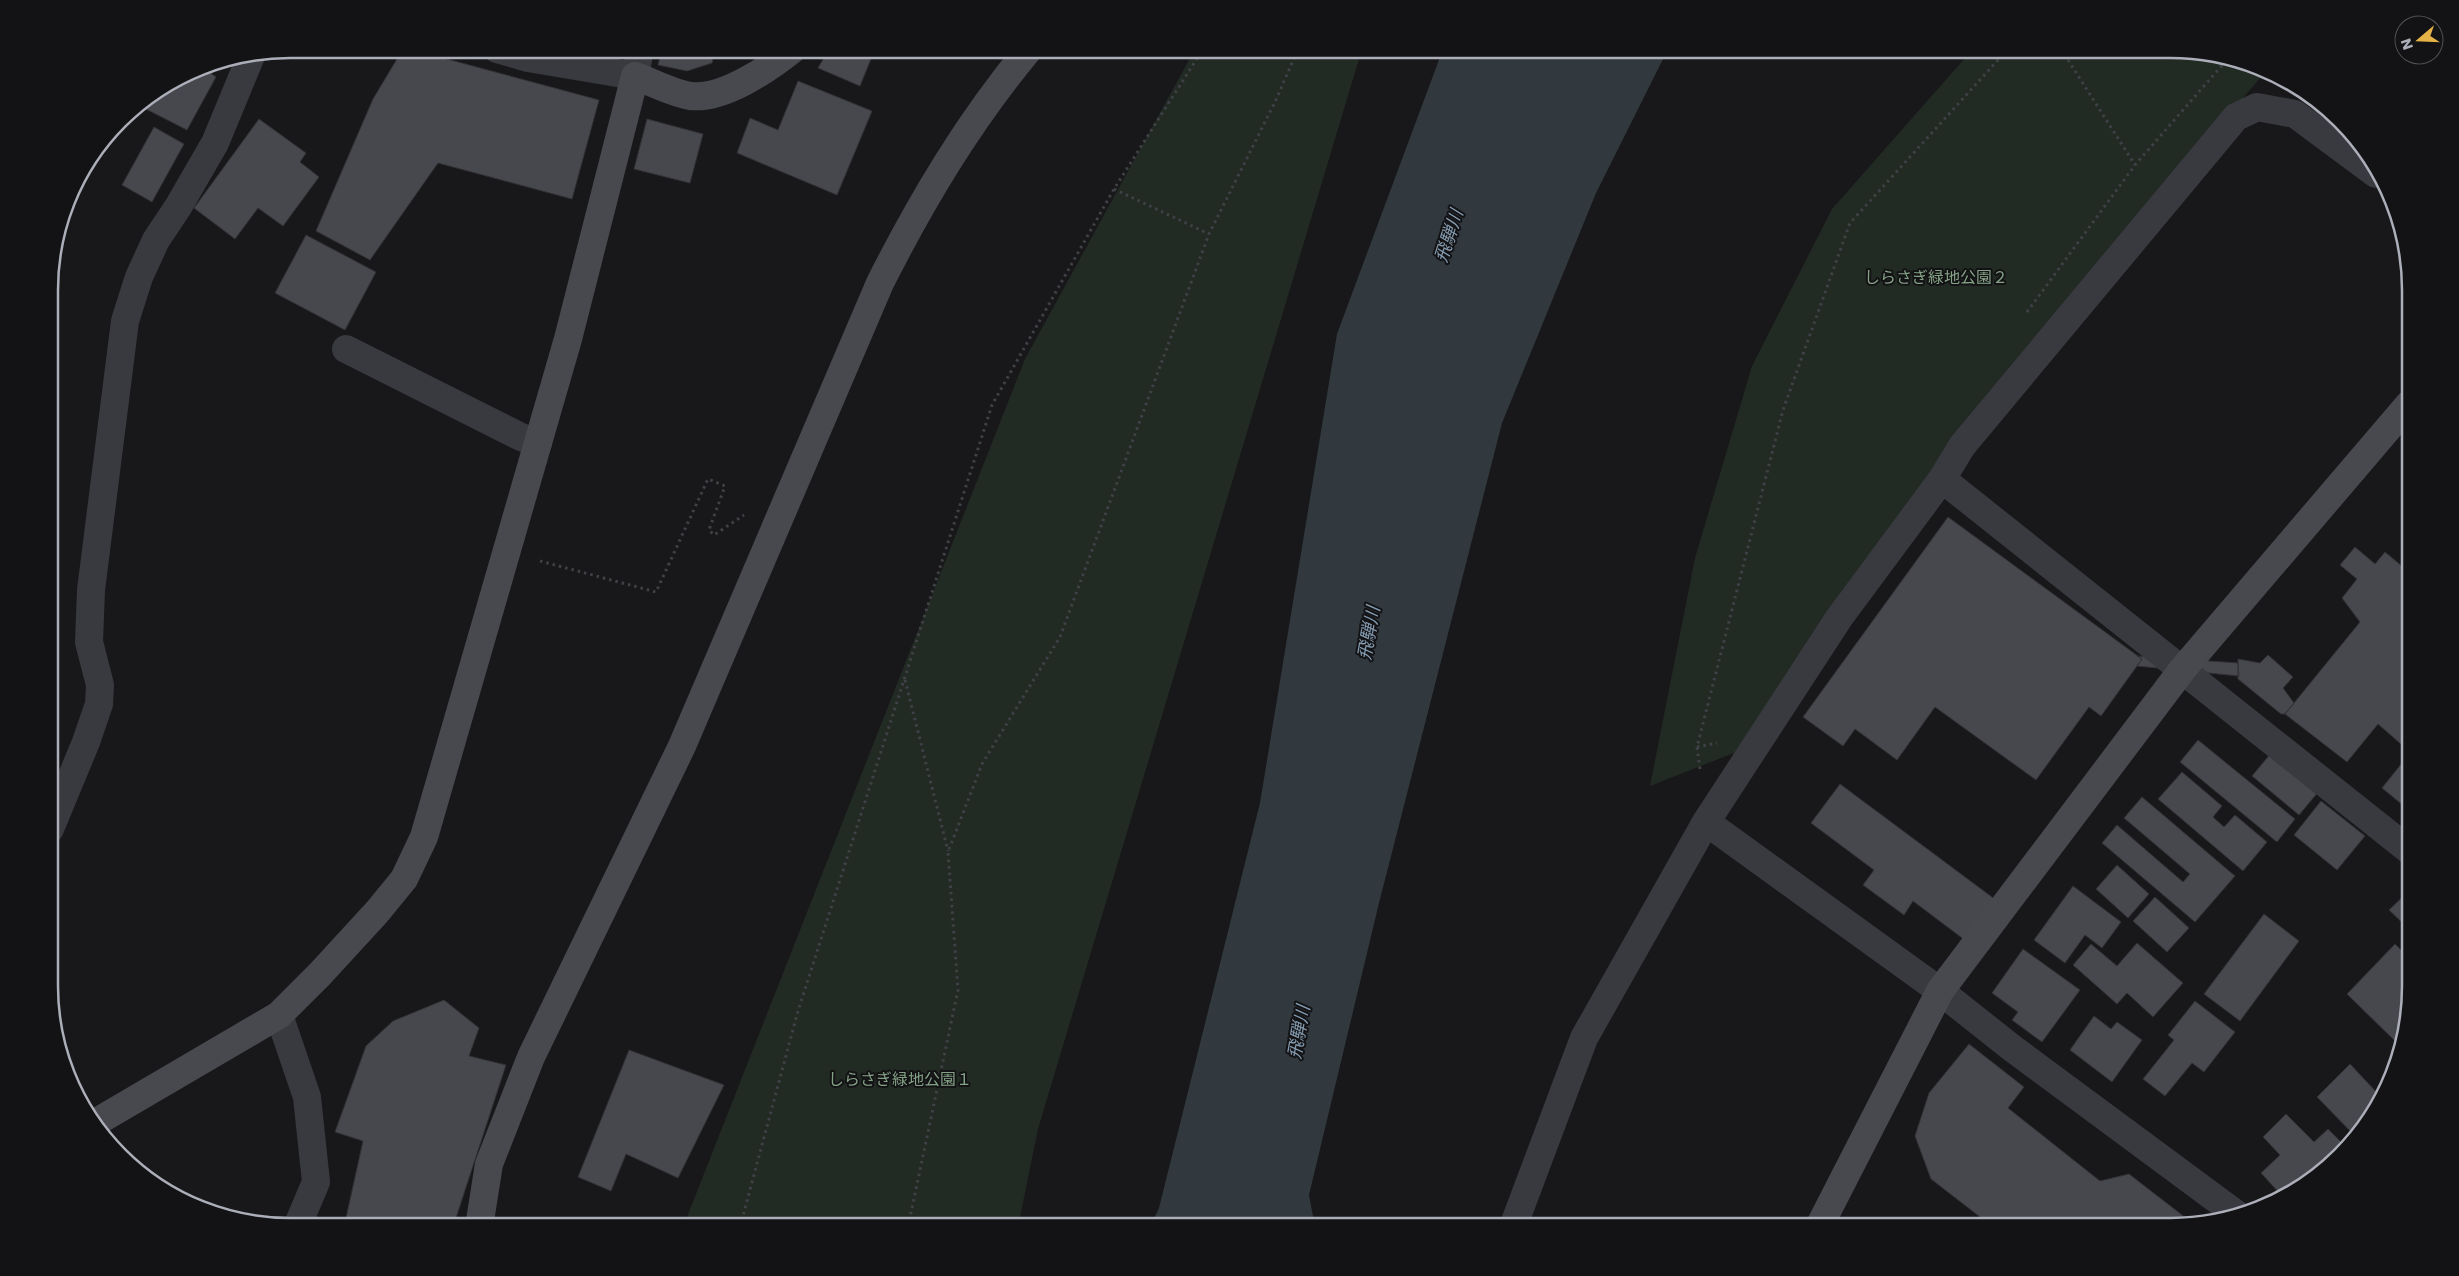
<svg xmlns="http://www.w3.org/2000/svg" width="2459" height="1276" viewBox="0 0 2459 1276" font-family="Poppins,'Noto Sans JP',sans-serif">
<rect width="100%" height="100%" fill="#18181a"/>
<path fill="#222a24" d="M1195,49H1362L1038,1129L1018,1227H683L1025,359Z
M1973,49H2169L2266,71L2148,210L1744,749L1650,786L1695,558L1752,366L1832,209Z"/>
<path fill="#31393f" d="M1443,49H1668L1596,193L1502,423L1379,903L1309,1195L1315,1227H1150L1159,1208L1260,803L1337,334Z"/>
<path fill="#47484d" stroke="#323236" d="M403,49H410L599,100L572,199L438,163L370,260L316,231L373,99Z
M662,49H715L712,63L687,71L658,65Z
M829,49H875L860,86L818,68Z
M213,64L209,72L216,77L187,130L140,106L143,101L198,67Z
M798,81L872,111L837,195L737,153L750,118L778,130Z
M259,119L306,153L300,162L319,177L283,226L258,208L235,239L194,208Z
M647,119L703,134L690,183L634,169Z
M154,127L184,144L152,202L122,185Z
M306,235L376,272L345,330L275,293Z
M1948,517L2142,659L2101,716L2089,707L2036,780L1935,707L1897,760L1855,729L1843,746L1803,717Z
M2355,547L2375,564L2385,552L2409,572L2410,752L2378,724L2347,762L2285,714L2360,622L2342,598L2357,579L2340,565Z
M2268,655L2293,677L2283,688L2294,703L2285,714H2281L2238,679V659L2260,663Z
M2137,656L2238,663L2239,676L2137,666L2142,659Z
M2198,740L2295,819L2277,842L2180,762Z
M2272,752L2319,791L2299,815L2252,776Z
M2410,753V811L2382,788Z
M2182,772L2222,806L2213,817L2224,827L2235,815L2267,842L2243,871L2158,799Z
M1840,784L2008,909L1978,950L1913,901L1904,915L1863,885L1874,870L1811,823Z
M2142,797L2235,876L2195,922L2102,843L2117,825L2183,882L2190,874L2124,818Z
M2321,801L2365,836L2337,870L2294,835Z
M2117,865L2149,894L2128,918L2096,889Z
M2073,886L2121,922L2102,948L2085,935L2065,963L2034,940Z
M2410,890V928L2409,929L2389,910Z
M2155,897L2189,928L2167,952L2133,921Z
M2264,914L2299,941L2240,1021L2204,994Z
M2137,943L2183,983L2153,1017L2127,993L2117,1004L2073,965L2091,944L2117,966Z
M2395,944L2410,959V987L2397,1043L2347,994Z
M2023,949L2080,990L2042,1042L2012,1020L2018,1012L1992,993Z
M444,1000L479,1028L469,1056L506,1065L453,1227H344L363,1141L335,1132L366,1046L393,1021Z
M2195,1001L2235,1032L2204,1072L2192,1063L2165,1096L2143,1079L2174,1040L2168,1035Z
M2094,1016L2111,1029L2117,1022L2142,1040L2112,1082L2070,1050Z
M1969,1044L2024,1087L2008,1108L2100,1181L2129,1174L2195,1225L2185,1227H1993L1931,1179L1915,1136L1929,1093Z
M629,1050L724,1085L678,1178L626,1154L611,1191L578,1177Z
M2350,1064L2382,1098L2356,1137L2317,1097Z
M2286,1114L2314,1142L2328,1129L2347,1148L2303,1187L2283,1197L2261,1173L2280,1155L2263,1137Z"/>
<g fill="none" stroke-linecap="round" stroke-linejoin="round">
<path stroke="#404146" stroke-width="3" stroke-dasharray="2.5 4" stroke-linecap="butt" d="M2061,49L2135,165
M1114,189L1209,234
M2027,312L2135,165L2225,62
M540,561L656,592L708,479L725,486L709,530L714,535L744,515
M905,680L948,851
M1697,747L1717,743
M1700,769L1697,747L1783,410L1850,223L2008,49
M740,1227L798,1011L992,405L1114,189L1203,49
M908,1227L958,990L948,852L982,764L1060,637L1209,234L1275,102L1298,49"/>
<path stroke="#393a3f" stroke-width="28" d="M497,49L528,58L635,76L640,49
M346,349L521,437L538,443
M1942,479L2410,851
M1706,822L1940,991L2012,1048L2239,1216
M50,829L86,742L99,704L100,685L89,642L91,590L125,321L139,277L156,240L178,207L215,143L251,56
M279,1015L307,1097L316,1182L297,1227
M1513,1227L1584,1038L1706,822L1839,618L1942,479L1962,446L2236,117L2257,107L2295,114L2376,174"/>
<path stroke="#48494f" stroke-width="28" d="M93,1124L279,1015L320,974L377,912L404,879L424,837L568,339L635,76C652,82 672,93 690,96C723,100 768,69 793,49
M479,1227L489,1164L531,1057L682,746L880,283C923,198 968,123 1029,49
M1819,1227L1940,991L2182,670L2409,404"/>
</g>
<g text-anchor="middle" stroke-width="4" stroke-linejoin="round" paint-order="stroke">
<g font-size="16" fill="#84a286" stroke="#131315">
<text x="1936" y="283">しらさぎ緑地公園２</text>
<text x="900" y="1085">しらさぎ緑地公園１</text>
</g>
<g font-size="18" font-style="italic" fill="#859cb1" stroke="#131315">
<text transform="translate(1449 236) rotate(-72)" y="6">飛騨川</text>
<text transform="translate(1369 633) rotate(-80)" y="6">飛騨川</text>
<text transform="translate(1299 1032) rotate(-80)" y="6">飛騨川</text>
</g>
</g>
<path d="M0 0H2459V1276H0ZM290 58H2170A232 232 0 0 1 2402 290V986A232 232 0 0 1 2170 1218H290A232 232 0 0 1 58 986V290A232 232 0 0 1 290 58Z" fill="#131315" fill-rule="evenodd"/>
<path fill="none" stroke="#acafb9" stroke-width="2.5" d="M290 58H2170A232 232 0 0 1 2402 290V986A232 232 0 0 1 2170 1218H290A232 232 0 0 1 58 986V290A232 232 0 0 1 290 58Z"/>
<g transform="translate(2419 40) rotate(251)"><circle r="24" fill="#131315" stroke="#505157"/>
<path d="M0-4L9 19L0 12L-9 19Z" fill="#e4b246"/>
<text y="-8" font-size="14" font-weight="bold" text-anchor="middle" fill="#acafb9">N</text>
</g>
</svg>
